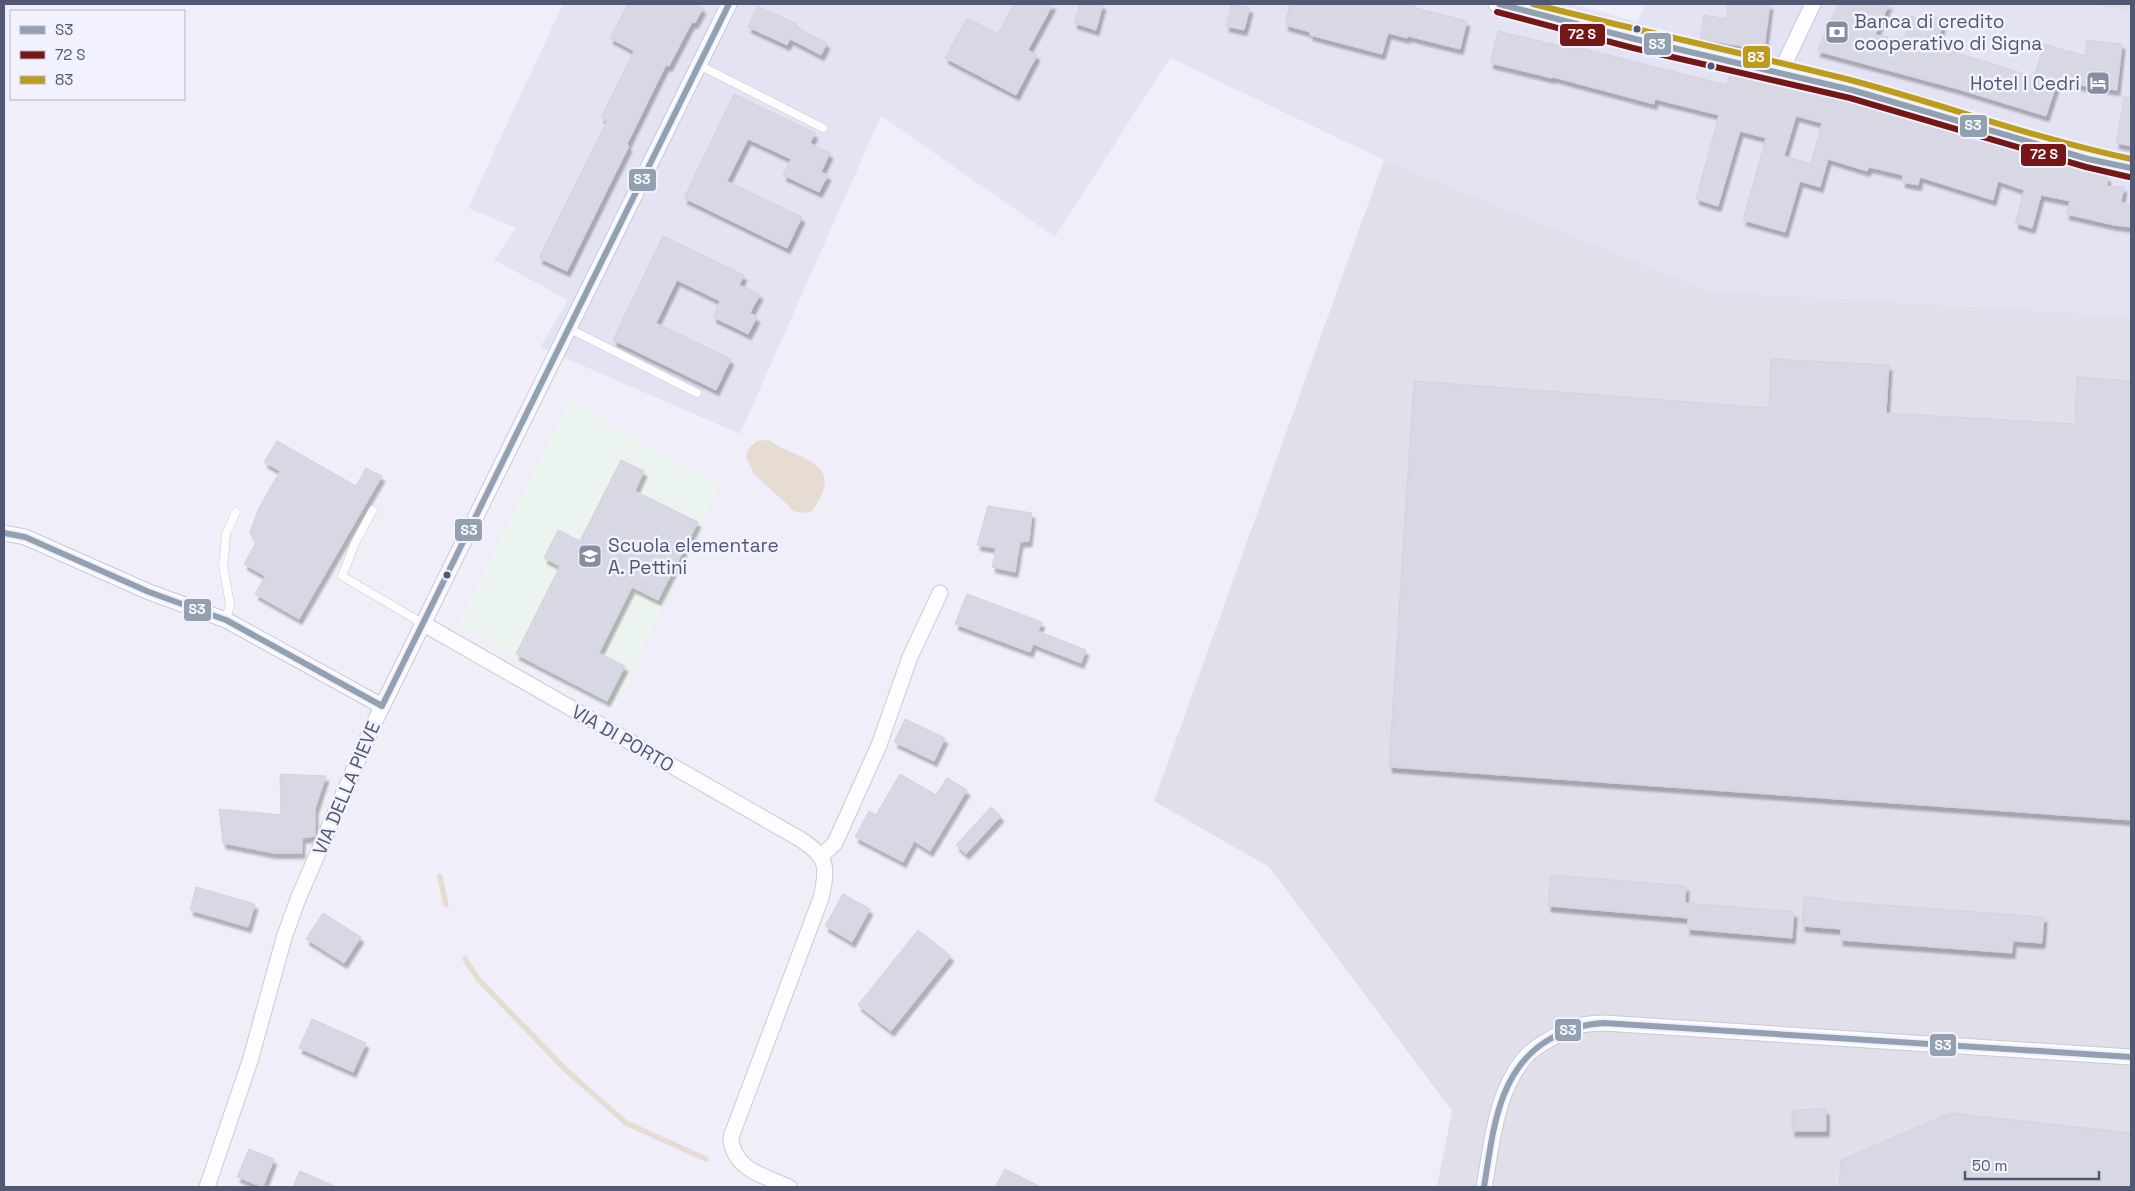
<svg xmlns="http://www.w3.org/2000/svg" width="2135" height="1191" viewBox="0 0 2135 1191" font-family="'Space Grotesk',sans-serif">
<defs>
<filter id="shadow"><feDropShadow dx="3" dy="5.5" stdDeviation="1" flood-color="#0004"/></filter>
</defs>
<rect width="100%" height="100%" fill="#f0eef8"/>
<path fill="#e4e3f4" d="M563,4H1572L1638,22L1645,4H2096L2131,14V316L1709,291L1384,160L1170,58L1055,237L881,116L740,434L540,347L568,300L494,260L516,228L468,208Z"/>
<path fill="#e0dfea" d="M2096,4H2131V14Z
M1384,160L1709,291L2131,316V1187H1437L1452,1111L1269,867L1154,801Z"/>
<path fill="#ecf4f0" d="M569,400L720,486L615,710L457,625Z"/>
<path fill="#e7dcd2" d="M768,440C800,461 848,461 812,511L803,513L794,511L754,474L746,457L748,449L757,441Z"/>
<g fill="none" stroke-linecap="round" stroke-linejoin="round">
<path stroke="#e7dcd2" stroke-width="5.5" d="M440,876L446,905
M465,959L478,979L566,1070L626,1123L706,1159"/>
</g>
<path fill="#d7d8e4" stroke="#d2d3e0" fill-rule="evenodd" filter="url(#shadow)" d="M628,4H696L703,8L695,23L692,22L669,66L666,65L627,144L629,146L567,271L539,258L607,121L601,118L634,51L610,38Z
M1014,4H1053L1028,50L1037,55L1016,95L945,58L967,18L998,34Z
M1080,4H1103L1096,30L1074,23Z
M1232,4L1250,8L1244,30L1226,26Z
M1290,4H1407L1415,6V8L1467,21L1460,49L1408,36L1407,38L1388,33L1382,54L1310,35V32L1285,25Z
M1728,4H1770L1764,50L1700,39L1704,15L1726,19Z
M1838,4H1889L1875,35L1904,39L1911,16L1923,20L1925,14L1944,19L1936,46L2034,77L2044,44L2085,56L2087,40L2122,44L2117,90L2057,82L2046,116L1958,89L1817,51Z
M757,6L797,24L795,27L827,43L821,55L790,39L787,45L748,27Z
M1498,31L1572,49L1573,46L1727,85L1730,73L1751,78L1891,114L2089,171L2108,177L2107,186L2124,187L2121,202L2131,205V227L2114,225L2066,214L2070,201L2041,195L2032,228L2015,223L2024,190L1998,181L1993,200L1920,177L1918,185L1902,182L1903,175L1869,167L1867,171L1828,159L1820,187L1800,181L1785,232L1743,220L1766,138L1740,131L1718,206L1696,199L1719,115L1655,99L1654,104L1553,77L1552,78L1490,63ZM1796,116L1822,123L1811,164L1784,156Z
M734,94L815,133L810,143L830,153L821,172L828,175L819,192L783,175L791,159L748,139L727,181L802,217L787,248L684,198Z
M2124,97L2131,98V146L2116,143Z
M663,236L744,275L739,285L760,294L750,313L757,317L748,334L713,317L720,301L677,280L656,323L731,359L716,390L613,340Z
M1771,359L1889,365L1886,413L2075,424L2077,377L2131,381V820L1389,767L1414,381L1769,408Z
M277,441L356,486L366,468L382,476L299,619L255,594L265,576L244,564L256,543L250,532L259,508L280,471L264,462Z
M621,460L644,471L635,491L698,522L658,600L632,587L599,653L625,666L607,701L516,654L560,566L544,558L558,530L580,541Z
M988,506L1032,513L1029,541L1020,542L1015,572L992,567L996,548L977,545Z
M967,594L1042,622L1038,631L1086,650L1081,663L1033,644L1030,652L955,624Z
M905,719L945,738L934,761L894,742Z
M280,774L326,776L315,809V836L302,838V853H273L223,843L219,809L281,815Z
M900,774L936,795L947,778L967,790L930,851L914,841L903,862L855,837L869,811L876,815Z
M991,807L1001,816L966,854L956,845Z
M1551,875L1686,886L1685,903L1794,912L1792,938L1687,929L1688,918L1548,906Z
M196,887L255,904L248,927L190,910Z
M843,894L870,909L852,942L825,926Z
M1804,897L1830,899V901L2044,917L2042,943L2013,941L2012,953L1840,940L1841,929L1802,926Z
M323,913L361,937L344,963L306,939Z
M918,930L951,956L891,1031L858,1005Z
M312,1019L366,1043L353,1072L299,1048Z
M1826,1109V1131H1792V1110Z
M1950,1113L2131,1133V1187H1839L1841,1160Z
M249,1149L274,1159L263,1187L237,1177Z
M1005,1169L1041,1187H995Z
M300,1171L337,1187H293Z"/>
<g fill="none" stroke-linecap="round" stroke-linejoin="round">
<g stroke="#c9cad4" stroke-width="9">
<path id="service" d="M699,65L823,128
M568,328L697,393
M373,510L355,543L342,576L422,623
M226,620L230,604L223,566L225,547L226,534L236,512"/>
</g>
<g stroke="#c9cad4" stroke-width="17">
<path id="minor" d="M1780,73L1813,4
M4,533L25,537L149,592L226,620L382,706
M422,623L800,839C828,857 828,867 821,898L731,1137C732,1169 764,1176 789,1187
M821,856L835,843L879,745L910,657L940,593
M207,1187L250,1061L284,938L298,899L373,725L729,4
M1484,1187C1492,1145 1495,1095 1523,1060C1530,1051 1541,1044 1550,1039C1570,1027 1582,1023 1604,1023L2131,1057"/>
</g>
<g stroke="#cacbd6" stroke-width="22">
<path id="secondary" d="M1499,4L1635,39L1852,90L2088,159L2131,168"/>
</g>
<use href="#service" stroke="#fdfcfe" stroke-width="8"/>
<use href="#minor" stroke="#fdfcfe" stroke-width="15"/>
<use href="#secondary" stroke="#fdfcfe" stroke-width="20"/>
<g stroke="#f2f2fe" stroke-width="10">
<path id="bus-1" d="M1499,4L1635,39L1852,90L2088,159L2131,168
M4,533L25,537L149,592L226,620L382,706
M382,706L729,4
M1484,1187C1493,1133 1497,1069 1550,1039C1567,1029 1584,1024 1604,1023L2131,1057"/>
</g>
<g stroke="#f2f2fe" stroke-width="10">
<path id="bus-2" d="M1497,12L1633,48L1850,98L2086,167L2129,177"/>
</g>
<g stroke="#f2f2fe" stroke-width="10">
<path id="bus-3" d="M1533,4C1640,31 1747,54 1854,81C1947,106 2037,139 2131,159"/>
</g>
<use href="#bus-1" stroke="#91a1b2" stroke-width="6"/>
<use href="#bus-2" stroke="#751617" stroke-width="6"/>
<use href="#bus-3" stroke="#bd9c1b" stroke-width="6"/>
</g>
<defs>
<g id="bank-square" transform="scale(1.25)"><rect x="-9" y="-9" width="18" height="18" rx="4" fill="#888ca2" stroke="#f2f2fe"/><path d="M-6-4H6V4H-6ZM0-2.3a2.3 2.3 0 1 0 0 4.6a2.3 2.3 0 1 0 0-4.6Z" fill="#fff"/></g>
<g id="hotel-square" transform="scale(1.25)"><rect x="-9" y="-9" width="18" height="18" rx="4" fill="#888ca2" stroke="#f2f2fe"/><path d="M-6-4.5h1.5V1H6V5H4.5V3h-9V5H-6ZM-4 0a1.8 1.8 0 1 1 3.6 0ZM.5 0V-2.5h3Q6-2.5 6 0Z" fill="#fff"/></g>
<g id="school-square" transform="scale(1.25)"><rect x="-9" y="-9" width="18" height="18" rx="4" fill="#888ca2" stroke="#f2f2fe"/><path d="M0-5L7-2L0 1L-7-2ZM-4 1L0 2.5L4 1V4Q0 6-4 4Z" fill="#fff"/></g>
</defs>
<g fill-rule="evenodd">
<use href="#bank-square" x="1837" y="32"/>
<use href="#hotel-square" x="2098" y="83"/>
<use href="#school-square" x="590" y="556"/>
</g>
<g fill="#505874" stroke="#f2f2fe" stroke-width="2">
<circle cx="1637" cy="29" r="4.5"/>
<circle cx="1711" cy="66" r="4.5"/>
<circle cx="447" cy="575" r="4.5"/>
</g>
<g text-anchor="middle" stroke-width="5" stroke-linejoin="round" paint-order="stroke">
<g font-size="19" fill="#505874" stroke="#f2f2fe" text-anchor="start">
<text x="1854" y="28">Banca di credito<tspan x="1854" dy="22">cooperativo di Signa</tspan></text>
<text x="2080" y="90" text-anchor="end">Hotel I Cedri</text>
<text x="608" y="552">Scuola elementare<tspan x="608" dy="22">A. Pettini</tspan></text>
</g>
<g font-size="19" fill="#505874" stroke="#f2f2fe">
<text transform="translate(623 738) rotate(30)" y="7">VIA DI PORTO</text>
<text transform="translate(346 788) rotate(-67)" y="7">VIA DELLA PIEVE</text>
</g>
</g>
<g stroke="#f2f2fe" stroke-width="2">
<rect x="1559" y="23" width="47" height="24" rx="5" fill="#751617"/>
<rect x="1643" y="32" width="29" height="24" rx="5" fill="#91a1b2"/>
<rect x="1742" y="45" width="29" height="24" rx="5" fill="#bd9c1b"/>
<rect x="1959" y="114" width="29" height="24" rx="5" fill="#91a1b2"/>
<rect x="2020" y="143" width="47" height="24" rx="5" fill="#751617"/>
<rect x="628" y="168" width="29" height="24" rx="5" fill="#91a1b2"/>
<rect x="454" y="518" width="29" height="24" rx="5" fill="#91a1b2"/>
<rect x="183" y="598" width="29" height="24" rx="5" fill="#91a1b2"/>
<rect x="1554" y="1018" width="28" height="24" rx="5" fill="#91a1b2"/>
<rect x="1929" y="1033" width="28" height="24" rx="5" fill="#91a1b2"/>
</g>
<g font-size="14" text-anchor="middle" font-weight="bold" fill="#fff">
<text x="1582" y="39">72 S</text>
<text x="1657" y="49">S3</text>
<text x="1756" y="62">83</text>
<text x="1973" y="130">S3</text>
<text x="2044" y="159">72 S</text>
<text x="642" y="184">S3</text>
<text x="469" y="535">S3</text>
<text x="197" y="614">S3</text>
<text x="1568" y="1035">S3</text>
<text x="1943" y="1050">S3</text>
</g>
<rect width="2135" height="1191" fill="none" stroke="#505874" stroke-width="10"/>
<rect x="10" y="10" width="175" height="90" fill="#f2f2fe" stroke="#b1b4c7"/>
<rect x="20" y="26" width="25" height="8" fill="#91a1b2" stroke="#b1b4c7"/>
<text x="55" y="35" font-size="15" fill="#505874">S3</text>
<rect x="20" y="51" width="25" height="8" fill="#751617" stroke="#b1b4c7"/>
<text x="55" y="60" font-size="15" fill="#505874">72 S</text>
<rect x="20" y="76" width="25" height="8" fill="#bd9c1b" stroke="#b1b4c7"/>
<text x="55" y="85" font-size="15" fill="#505874">83</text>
<path d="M1965 1171v8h134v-8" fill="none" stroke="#505874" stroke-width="2.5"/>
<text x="1972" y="1171" font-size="15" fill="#505874" stroke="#f2f2fe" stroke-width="4" paint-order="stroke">50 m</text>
</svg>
